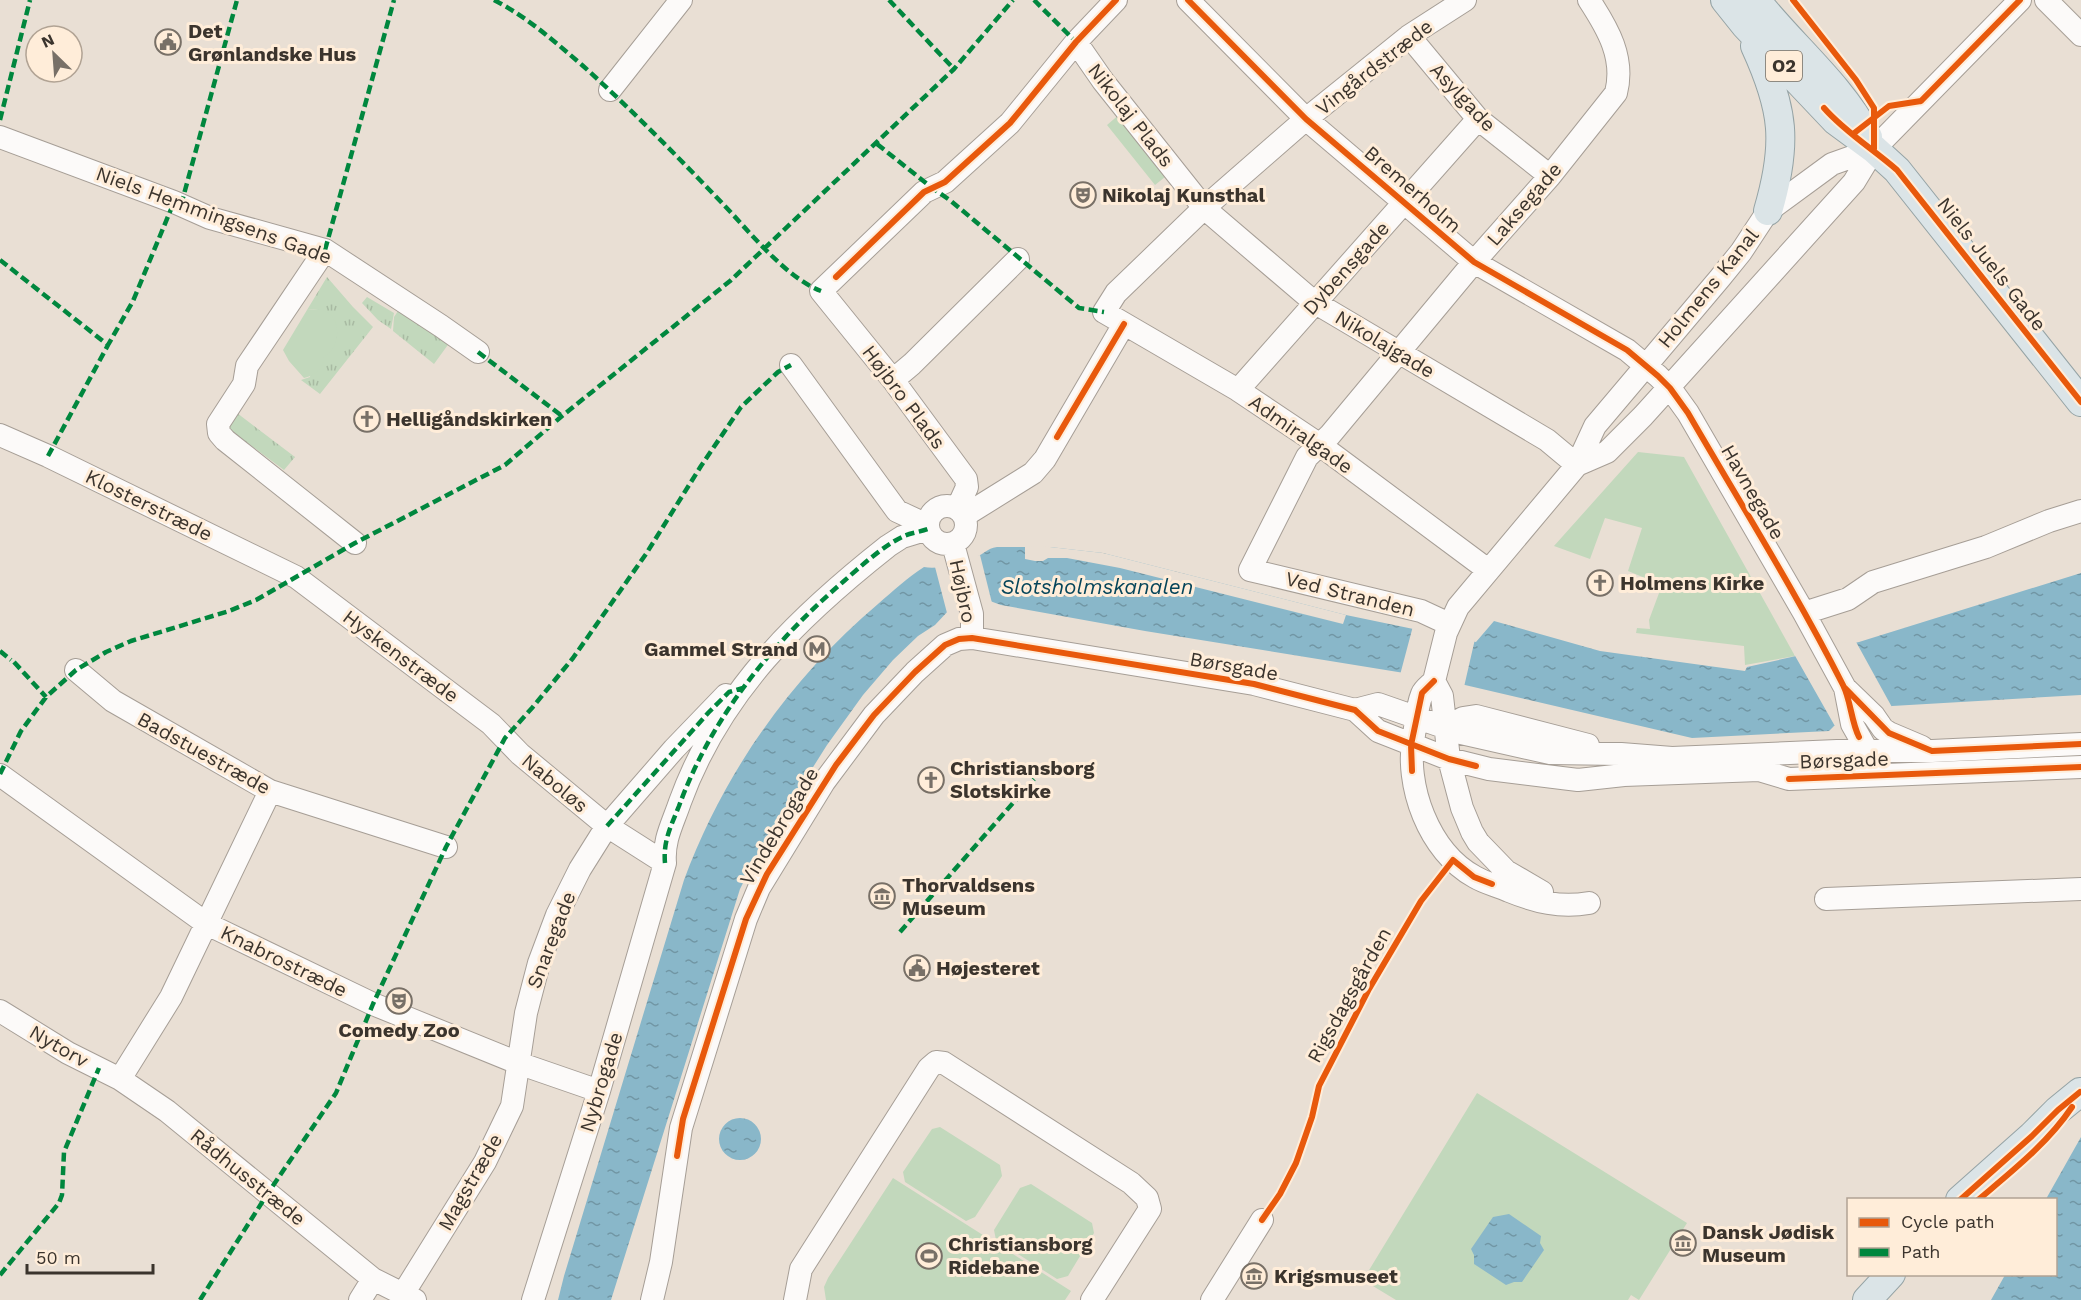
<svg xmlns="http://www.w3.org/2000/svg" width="2081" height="1300" viewBox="0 0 2081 1300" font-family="'Work Sans',sans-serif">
<defs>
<pattern id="grass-tufts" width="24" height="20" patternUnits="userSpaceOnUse" patternTransform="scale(1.5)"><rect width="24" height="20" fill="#c2d8bc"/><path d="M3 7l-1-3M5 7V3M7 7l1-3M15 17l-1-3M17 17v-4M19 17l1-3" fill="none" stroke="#a8baa2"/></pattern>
<pattern id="water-ripples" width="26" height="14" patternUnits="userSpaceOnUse" patternTransform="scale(1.5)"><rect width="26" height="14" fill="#89b7c9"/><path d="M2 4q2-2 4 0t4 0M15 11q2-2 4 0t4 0" fill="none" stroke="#7196a4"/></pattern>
</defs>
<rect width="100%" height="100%" fill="#e9dfd4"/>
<path fill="url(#grass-tufts)" d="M327,277L353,307L373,327L320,394L301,380L310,377L318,309L307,310Z
M367,297L394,313L391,329L378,320L362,303Z
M400,308L450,342L434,364L393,331L394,317Z
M237,413L295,457L284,470L230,430L229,424Z"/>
<path fill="#c2d8bc" d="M1121,113L1170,173L1155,185L1107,125Z
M318,309C342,311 343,347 324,357C323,369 316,375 304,378L289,361L283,350L307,310Z
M1638,452L1684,457L1795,656L1745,665L1744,646L1636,633L1637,628L1650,629L1649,620L1662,585L1628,571L1642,528L1605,518L1590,559L1554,546Z
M1477,1093L1687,1223L1639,1300L1631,1295L1628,1300H1396L1363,1280Z
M940,1127L1000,1165L1002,1176L975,1217L966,1221L905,1182L903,1172L932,1129Z
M893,1178L1071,1291L1065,1300H826L824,1287L828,1278Z
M1031,1184L1092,1223L1094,1233L1068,1276L1057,1279L996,1240L994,1230L1020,1188Z"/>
<path fill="url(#water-ripples)" d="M997,547H1050L1103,553L1346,615L1476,642L1494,621L1600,651L1745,671L1747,667L1859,642L2081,573V695L1892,706L1834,726L1829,731L1692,738L1435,678L1145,631L1001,605L990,601L949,610L935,625L918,636L893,660L863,695L827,745L755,859L740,889L611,1300H558L564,1276L684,880C724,772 791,678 878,604C893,591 908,577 924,567C939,570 962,563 976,557C986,553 986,549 997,547Z
M719 1139a21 21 0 1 1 42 0a21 21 0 1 1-42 0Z
M2081,1137V1300H1991L2005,1275L2056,1274V1200L2046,1199Z
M1509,1214L1541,1236L1540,1243L1544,1250L1522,1282H1514L1506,1285L1474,1264V1255L1471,1249L1493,1217Z"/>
<path fill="#e9dfd4" d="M1025,546L1050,547L1103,553L1346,615L1343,624L1120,568L1067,558H1048L1043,561H1035L1025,559Z
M980,555L992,603L947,613L935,567Z
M1413,626L1475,639L1464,687L1400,675Z
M1855,640L1893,709L1836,728L1794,654Z"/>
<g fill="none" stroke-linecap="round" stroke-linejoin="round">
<g stroke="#a69e96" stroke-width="24">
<path id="minor" d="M1188,0L1306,119L1474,262L1627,350L1658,376L1670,388L1688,413L1804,613L1845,688L1852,724L1881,775
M1465,0L1409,36L1306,119L1204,208L1116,293L1104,312L1238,390L1320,445L1488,570
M2046,0L2081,35
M1409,36L1478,119L1550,176
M1076,42L1103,81L1204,208L1314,302L1547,440L1577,465
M610,90L681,0
M0,137L174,202L210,218L325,250L441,326L478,352
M325,250L247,366L244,384L218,424L219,433L225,440L355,543
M791,365L897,511L927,525
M893,380L912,364L1018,259
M1238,390L1478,119
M0,435L48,456L296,577L491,724L520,754L607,826L665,863
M1577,465L1607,452L1643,416L1854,182L1874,149L2020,0
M928 525a19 19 0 1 1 38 0a19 19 0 1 1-38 0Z
M957,509L967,487L966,479L893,380L821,291L924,192L945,182L1010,123L1076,42L1116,0
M964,516L1033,473L1045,459L1124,324
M953,544L972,614V638
M1804,613L1848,599L1873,582L1986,547L2049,521L2081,511
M1449,624L1421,611L1250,570L1307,457L1330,435L1474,262L1550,176L1616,93C1625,58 1608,29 1589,0
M76,670L113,701L270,791L446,847
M1434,681L1446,633L1458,607L1577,465L1595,426L1720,278L1741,252L1768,211L1832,164L1874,149
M1434,681C1430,685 1424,689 1422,694C1417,706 1416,722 1414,735C1404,785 1429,852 1475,877C1485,883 1498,886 1509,891C1536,902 1560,908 1589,903
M1434,681L1442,696L1449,759L1462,808L1472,832L1478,842L1506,871L1542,892
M1845,688L1874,716L1883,729L1889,733L1922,747
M1355,710L1378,704L1461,733L1550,753L1621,754L1672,758L1837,751H1932L2081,744
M1445,728L1463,718L1476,716L1588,745
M0,775L207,924L373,1004L518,1063L599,1091
M1826,899L2081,889
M0,1011L68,1053L120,1079L167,1111L373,1279L415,1300
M120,1079L171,997L270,791
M403,1294L485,1162L512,1106L526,1013L539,963L557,915L580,869L607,826L674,749L726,695
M360,1300L373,1279
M533,1300L599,1091L665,863C663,840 673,823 680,802C720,692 798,617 888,546L902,537L928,529
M652,1300L661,1262L681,1128L746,919L759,888L824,782L874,715L915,672L945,645L959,639L972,638L1254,684L1355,710L1378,731L1449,759L1489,769L1578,780L1624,775L1759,770L1789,779L2081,767
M795,1300L801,1269L929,1068L936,1062L944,1063L1131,1183L1147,1198L1150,1209L1092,1300
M1212,1300L1262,1220"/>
</g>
<g stroke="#95a3a5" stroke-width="30">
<path id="major" d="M1725,0L1745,25L1836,121L1874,149L1897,170L2081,402
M1756,0C1792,46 1840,84 1868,137
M1755,46C1784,109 1788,143 1768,211
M1960,1200L2032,1136L2058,1110L2080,1092
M1867,1300L1891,1274"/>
</g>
<use href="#minor" stroke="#fcfaf9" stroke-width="22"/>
<use href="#major" stroke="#dbe4e7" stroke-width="28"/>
<path stroke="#00873e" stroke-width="4.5" stroke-dasharray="9 4.5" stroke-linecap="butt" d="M494,0C527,17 554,41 582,65C631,109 677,156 723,204C749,231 786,278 821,291
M889,0L954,69
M1034,0L1076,42
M0,120L30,0
M877,144L931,187L951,201L1079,308L1104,312
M181,205L237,0
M325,250L394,0
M0,260L108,345L133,301L174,202
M478,352L562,416
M48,456L108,345
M0,651L11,660
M14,662L46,697
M0,774L21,731L46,697L76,670L106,652L131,641L229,611L256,600L355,543L505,465L562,416L730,281L954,69L1013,0
M607,826L709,712L729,692L743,688
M665,863C663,841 671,826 679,806C712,716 772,643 844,581C860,567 883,546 902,537C909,533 920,532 928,529
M900,932L1034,779
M0,1275L59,1203L62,1195L64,1152L99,1068
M200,1300L268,1193L336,1093L373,1004L446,847L505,738L532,708L573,658L646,554L701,466L741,407L778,372L791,365"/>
<g stroke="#ffedd9" stroke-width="10">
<path id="cycleway" d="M1188,0L1306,119L1474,262L1627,350L1658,376L1670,388L1688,413C1740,503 1796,592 1843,685C1851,701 1851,721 1859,737
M1793,0L1856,80L1874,108V149
M1921,101L2020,0
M1824,108C1845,132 1873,149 1897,170L2081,402
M1853,134L1889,106L1921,101
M836,277L924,192L945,182L1010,123L1076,42L1116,0
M1057,437L1124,324
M1845,688L1889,733L1932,751L2081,744
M1412,771L1411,745L1422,693L1434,681
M1789,779L2081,767
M677,1156L683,1119L746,919L767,874L836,765L874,715L915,672L945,645L959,639L972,638L1254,684L1355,710L1378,731L1449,759L1476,766
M1960,1200L2032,1136L2058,1110L2080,1092
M1978,1200C2011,1172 2048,1143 2072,1107
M1262,1220L1280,1194L1296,1163L1312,1117L1319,1086L1369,989L1421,901L1453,860L1474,877L1492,884"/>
</g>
<use href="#cycleway" stroke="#e8590c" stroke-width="6"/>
</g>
<defs>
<g id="civic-ring" transform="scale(1.35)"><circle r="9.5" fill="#ffedd9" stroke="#787067" stroke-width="1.5"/><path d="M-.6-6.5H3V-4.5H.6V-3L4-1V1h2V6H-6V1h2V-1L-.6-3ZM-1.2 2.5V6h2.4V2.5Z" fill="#787067"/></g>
<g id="theatre-ring" transform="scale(1.35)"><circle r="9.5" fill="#ffedd9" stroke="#787067" stroke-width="1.5"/><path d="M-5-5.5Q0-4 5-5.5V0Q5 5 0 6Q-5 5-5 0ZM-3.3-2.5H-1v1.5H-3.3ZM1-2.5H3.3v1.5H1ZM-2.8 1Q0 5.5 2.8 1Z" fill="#787067"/></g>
<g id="church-ring" transform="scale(1.35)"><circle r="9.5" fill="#ffedd9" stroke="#787067" stroke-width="1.5"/><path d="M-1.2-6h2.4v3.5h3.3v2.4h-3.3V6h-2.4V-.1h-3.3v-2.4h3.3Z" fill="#787067"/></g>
<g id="metro-ring" transform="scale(1.35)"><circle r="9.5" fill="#ffedd9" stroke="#787067" stroke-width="1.5"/><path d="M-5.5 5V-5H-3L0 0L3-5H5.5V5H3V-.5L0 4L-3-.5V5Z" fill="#787067"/></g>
<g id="museum-ring" transform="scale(1.35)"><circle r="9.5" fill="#ffedd9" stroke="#787067" stroke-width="1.5"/><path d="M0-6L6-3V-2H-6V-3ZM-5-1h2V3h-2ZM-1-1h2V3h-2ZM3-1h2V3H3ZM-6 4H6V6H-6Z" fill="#787067"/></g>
<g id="stadium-ring" transform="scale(1.35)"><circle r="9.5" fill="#ffedd9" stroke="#787067" stroke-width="1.5"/><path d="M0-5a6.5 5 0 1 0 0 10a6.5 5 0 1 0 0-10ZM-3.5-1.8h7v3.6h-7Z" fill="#787067"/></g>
</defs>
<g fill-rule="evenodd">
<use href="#civic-ring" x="168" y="42"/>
<use href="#theatre-ring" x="1083" y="195"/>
<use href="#church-ring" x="367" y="419"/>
<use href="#church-ring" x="1600" y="583"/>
<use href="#metro-ring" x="817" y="649"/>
<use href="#church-ring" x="931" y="780"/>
<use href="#museum-ring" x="882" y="896"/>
<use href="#civic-ring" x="917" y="968"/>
<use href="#theatre-ring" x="399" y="1001"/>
<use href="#museum-ring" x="1683" y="1243"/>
<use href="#stadium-ring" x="929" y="1256"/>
<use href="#museum-ring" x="1254" y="1276"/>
</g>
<g text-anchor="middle" stroke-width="6" stroke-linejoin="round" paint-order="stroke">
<rect fill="#ffedd9" stroke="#766c61" stroke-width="1.5" x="1766" y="51" width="36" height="30" rx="4.5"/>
<g font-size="18" font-weight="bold" fill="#3b342d">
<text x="1784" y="72">O2</text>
</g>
<g font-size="20" font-weight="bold" fill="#3b342d" stroke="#ffedd9" text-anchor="start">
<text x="188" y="38">Det<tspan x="188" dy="23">Grønlandske Hus</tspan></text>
<text x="1102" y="202">Nikolaj Kunsthal</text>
<text x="386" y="426">Helligåndskirken</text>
<text x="1620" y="590">Holmens Kirke</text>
<text x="798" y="656" text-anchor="end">Gammel Strand</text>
<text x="950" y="775">Christiansborg<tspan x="950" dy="23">Slotskirke</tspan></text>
<text x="902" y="892">Thorvaldsens<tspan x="902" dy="23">Museum</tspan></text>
<text x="936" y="975">Højesteret</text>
<text x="399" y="1037" text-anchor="middle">Comedy Zoo</text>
<text x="1702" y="1239">Dansk Jødisk<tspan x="1702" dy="23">Museum</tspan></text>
<text x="948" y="1251">Christiansborg<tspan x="948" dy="23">Ridebane</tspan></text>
<text x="1274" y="1283">Krigsmuseet</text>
</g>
<g font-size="20" fill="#3b342d" stroke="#ffedd9">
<text transform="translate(1374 67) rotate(-38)" y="7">Vingårdstræde</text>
<text transform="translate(1463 97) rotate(47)" y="7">Asylgade</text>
<text transform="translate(1131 115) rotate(52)" y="7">Nikolaj Plads</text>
<text transform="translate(1413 189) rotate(41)" y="7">Bremerholm</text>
<text transform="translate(1524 204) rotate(-49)" y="7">Laksegade</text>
<text transform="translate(214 215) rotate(20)" y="7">Niels Hemmingsens Gade</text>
<text transform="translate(1992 264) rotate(52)" y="7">Niels Juels Gade</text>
<text transform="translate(1346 268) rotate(-48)" y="7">Dybensgade</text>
<text transform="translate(1708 288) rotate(-51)" y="7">Holmens Kanal</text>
<text transform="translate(1385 344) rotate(31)" y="7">Nikolajgade</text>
<text transform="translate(904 397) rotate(53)" y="7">Højbro Plads</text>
<text transform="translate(1301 434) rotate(35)" y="7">Admiralgade</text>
<text transform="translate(1753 492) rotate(60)" y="7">Havnegade</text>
<text transform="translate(149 505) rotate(26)" y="7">Klosterstræde</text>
<text transform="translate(963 591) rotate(78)" y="7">Højbro</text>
<text transform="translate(1350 594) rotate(14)" y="7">Ved Stranden</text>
<text transform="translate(401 656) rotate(37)" y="7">Hyskenstræde</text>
<text transform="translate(1234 666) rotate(10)" y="7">Børsgade</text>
<text transform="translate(204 753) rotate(29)" y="7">Badstuestræde</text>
<text transform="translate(1844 760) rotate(-2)" y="7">Børsgade</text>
<text transform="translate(555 783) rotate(40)" y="7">Naboløs</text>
<text transform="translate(779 826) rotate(-59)" y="7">Vindebrogade</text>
<text transform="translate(551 940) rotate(-69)" y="7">Snaregade</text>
<text transform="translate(284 961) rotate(26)" y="7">Knabrostræde</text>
<text transform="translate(1349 995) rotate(-61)" y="7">Rigsdagsgården</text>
<text transform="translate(59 1046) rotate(30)" y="7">Nytorv</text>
<text transform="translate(601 1082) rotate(-73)" y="7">Nybrogade</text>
<text transform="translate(248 1177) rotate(39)" y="7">Rådhusstræde</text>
<text transform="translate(470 1182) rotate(-60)" y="7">Magstræde</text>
</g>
<g font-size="21" font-style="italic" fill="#06455a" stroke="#ffedd9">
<text x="1097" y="594">Slotsholmskanalen</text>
</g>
</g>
<rect x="1847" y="1198" width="210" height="78" fill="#ffedd9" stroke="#b1a394" stroke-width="1.5"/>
<rect x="1859" y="1218" width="30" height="9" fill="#e8590c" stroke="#b1a394" stroke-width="1.5"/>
<text x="1901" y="1228" font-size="18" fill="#3b342d">Cycle path</text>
<rect x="1859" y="1248" width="30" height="9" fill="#00873e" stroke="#b1a394" stroke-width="1.5"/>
<text x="1901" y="1258" font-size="18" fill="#3b342d">Path</text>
<g transform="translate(54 54) rotate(335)"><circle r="28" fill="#ffedd9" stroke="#b1a394" stroke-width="1.5"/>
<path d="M0-4.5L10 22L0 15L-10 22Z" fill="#787067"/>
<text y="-9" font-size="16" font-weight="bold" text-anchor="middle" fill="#3b342d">N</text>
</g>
<path d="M27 1264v9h126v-9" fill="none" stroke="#3b342d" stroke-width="3"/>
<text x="36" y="1264" font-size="18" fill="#3b342d" stroke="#ffedd9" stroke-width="4.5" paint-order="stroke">50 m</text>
</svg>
